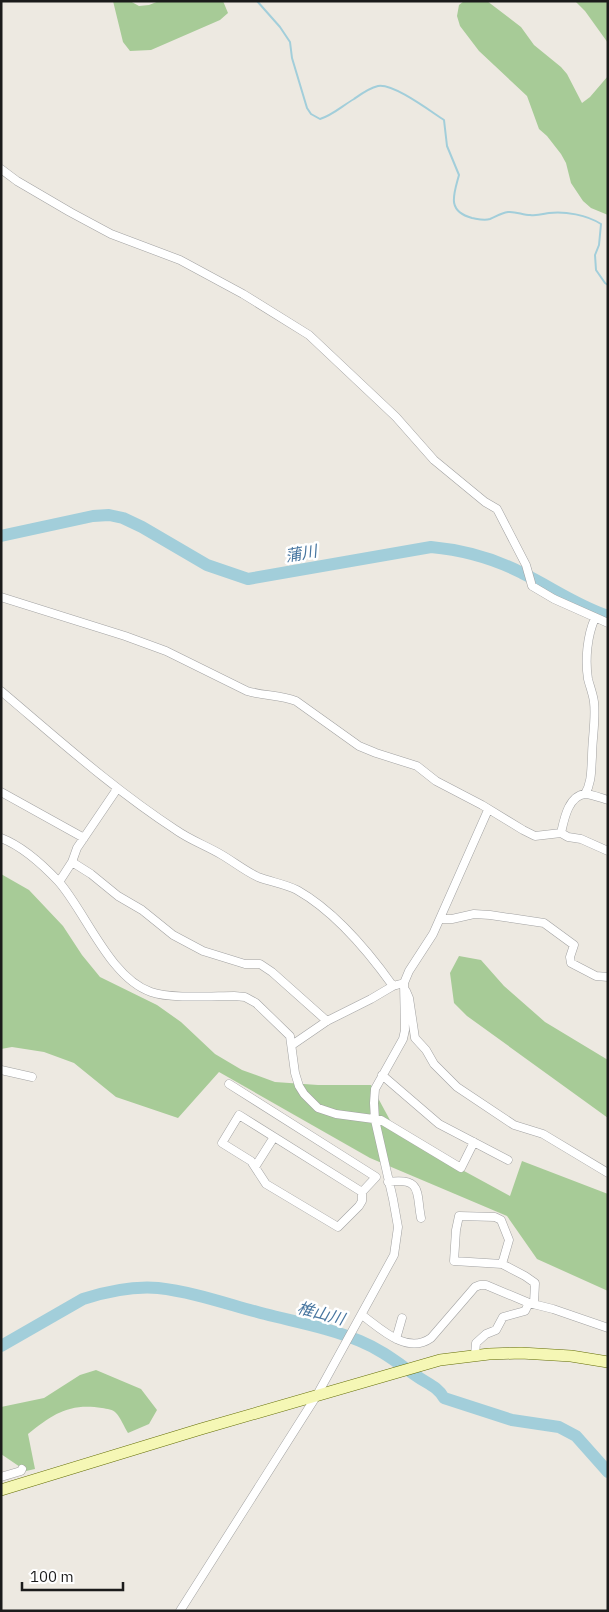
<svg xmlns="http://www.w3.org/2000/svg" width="609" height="1612" viewBox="0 0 609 1612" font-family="'IBM Plex Sans','Noto Sans JP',sans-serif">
<rect width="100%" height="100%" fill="#ede9e1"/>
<path fill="#a7cb97" d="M113,1H130L139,6L149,5L159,1H223L228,13L220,20L151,50L130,51L123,42Z
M464,1H487L521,27L534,45L561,67L567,74L582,103L590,97L608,76V215L591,208L583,201L571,183L566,163L561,154L547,136L539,129L527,96L479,51L460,26L457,16L459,5Z
M575,1H608V43L585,11Z
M1,874L29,890L63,926L82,955L100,977L157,1005L181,1022L215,1054L242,1070L275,1082L318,1085H371L398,1135L510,1196L522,1161L608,1194V1291L537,1259L507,1216L370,1158L219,1072L178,1118L116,1097L74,1063L44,1052L12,1047L1,1049Z
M459,956L481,960L504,986L545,1022L608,1060V1118L467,1016L454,1003L450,973Z
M96,1370L141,1389L157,1410L149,1424L128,1433C124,1427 121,1418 116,1413C113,1409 107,1409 102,1408C69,1403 53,1414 28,1434L35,1469L26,1471L1,1454V1407L44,1398L80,1375Z"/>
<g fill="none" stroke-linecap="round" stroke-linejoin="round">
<path stroke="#a2ceda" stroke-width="2" d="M257,1L280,27L290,42L292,58L307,108L311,114L320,119C333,115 342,106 354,99C361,94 369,88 378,86C393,83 430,111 444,120L447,146L459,175C454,194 446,211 472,218C478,219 484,221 490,219C497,216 501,213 508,212C515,211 523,215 530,215C537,216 543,214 549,213C565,211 587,215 601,224L599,245L595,255L596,270L605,283L608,285"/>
<path stroke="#a2ceda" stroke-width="12" d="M1,536L93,516L109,515L123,518L142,527L207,565L248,579L431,547C463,550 493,558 522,573C551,587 577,606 608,616
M1,1346L83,1299C105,1292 134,1286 158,1288C194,1292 230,1305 265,1314C296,1322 330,1328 360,1341C382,1350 399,1364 418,1377C428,1384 438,1387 444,1398L512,1420L559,1427L576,1436L608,1472"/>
<g stroke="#a2a2a2" stroke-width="9">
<path id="street" d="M1,169L17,181L70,212L111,234L180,260L243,294L309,335L396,417L434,460L485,502L497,509L526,565L532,586L554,599L608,623
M1,597L125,636L166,651L247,691C264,696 280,695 296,701L359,746L376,753L417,766L436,781L482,805L523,830L535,836L561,833C564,820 568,796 585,794C591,794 601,798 608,800
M1,691C58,739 113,789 176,830C190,840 207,846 222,855C234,862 245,871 258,877C271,882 285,884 297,890C336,912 368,951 393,986
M1,792L84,838
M585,794C592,782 591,770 592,757C592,739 596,720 594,702C593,694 590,687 588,679C585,660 587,636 595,618
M561,833L568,837L581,839L608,851
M1,838C22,846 44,866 59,882C86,913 110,978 151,992C170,999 213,996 234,996L245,997L256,1003L290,1036L295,1073L299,1086L304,1094L318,1108L336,1114L381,1120L461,1168L474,1142
M72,862L91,874L118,896L142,910L173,935L203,951L245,964H260L272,972L327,1021
M59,882L72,862L77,848L117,789
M440,919H452L474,914L490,915L544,923L574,945L570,957L571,963L596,976L608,977
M406,991L409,998L415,1038L426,1050L434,1064L457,1087L514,1125L543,1134L608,1173
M292,1045L327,1021L371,999L393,986L404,983L409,971L433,934L488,810
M1,1070L32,1077
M382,1075L439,1124L508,1160
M229,1084L376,1177L362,1192V1201L359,1206L338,1227L266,1184L251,1161L222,1143L239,1115L362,1192
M255,1167L274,1137
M388,1182C423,1177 416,1193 421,1218
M502,1264L509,1240L501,1220L495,1217L459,1216L456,1230L454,1261L502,1264L525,1276L535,1283L534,1303
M362,1315C381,1329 407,1355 431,1338L475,1287L480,1285H486L529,1303L553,1309L608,1328
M396,1339L402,1318
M475,1355L476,1343L486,1334L496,1330L503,1317L525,1311L529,1303
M1,1477L21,1471L22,1469
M180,1611L317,1395L394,1255L398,1227L393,1199L375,1120L374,1103L375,1089L403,1039L405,1030L404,983"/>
</g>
<g stroke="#646e07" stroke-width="12">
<path id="secondary" d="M1,1490L201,1429L440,1360L489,1354L521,1353L571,1356L608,1362"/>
</g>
<use href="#street" stroke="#fff" stroke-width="8"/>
<use href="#secondary" stroke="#f5f7b5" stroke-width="11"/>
</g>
<g text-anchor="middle" stroke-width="5" stroke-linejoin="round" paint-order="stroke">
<g font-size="16" font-style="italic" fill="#4876a0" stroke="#fff">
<text transform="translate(301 553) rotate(-10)" y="6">蒲川</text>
<text transform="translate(321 1313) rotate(15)" y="6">椎山川</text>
</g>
</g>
<rect width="609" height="1612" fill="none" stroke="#1b1b1b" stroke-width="5"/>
<path d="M22 1582v8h101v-8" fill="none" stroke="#1b1b1b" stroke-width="2.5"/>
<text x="30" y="1582" font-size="15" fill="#1b1b1b" stroke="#ffffff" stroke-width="4" paint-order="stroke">100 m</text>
</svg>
